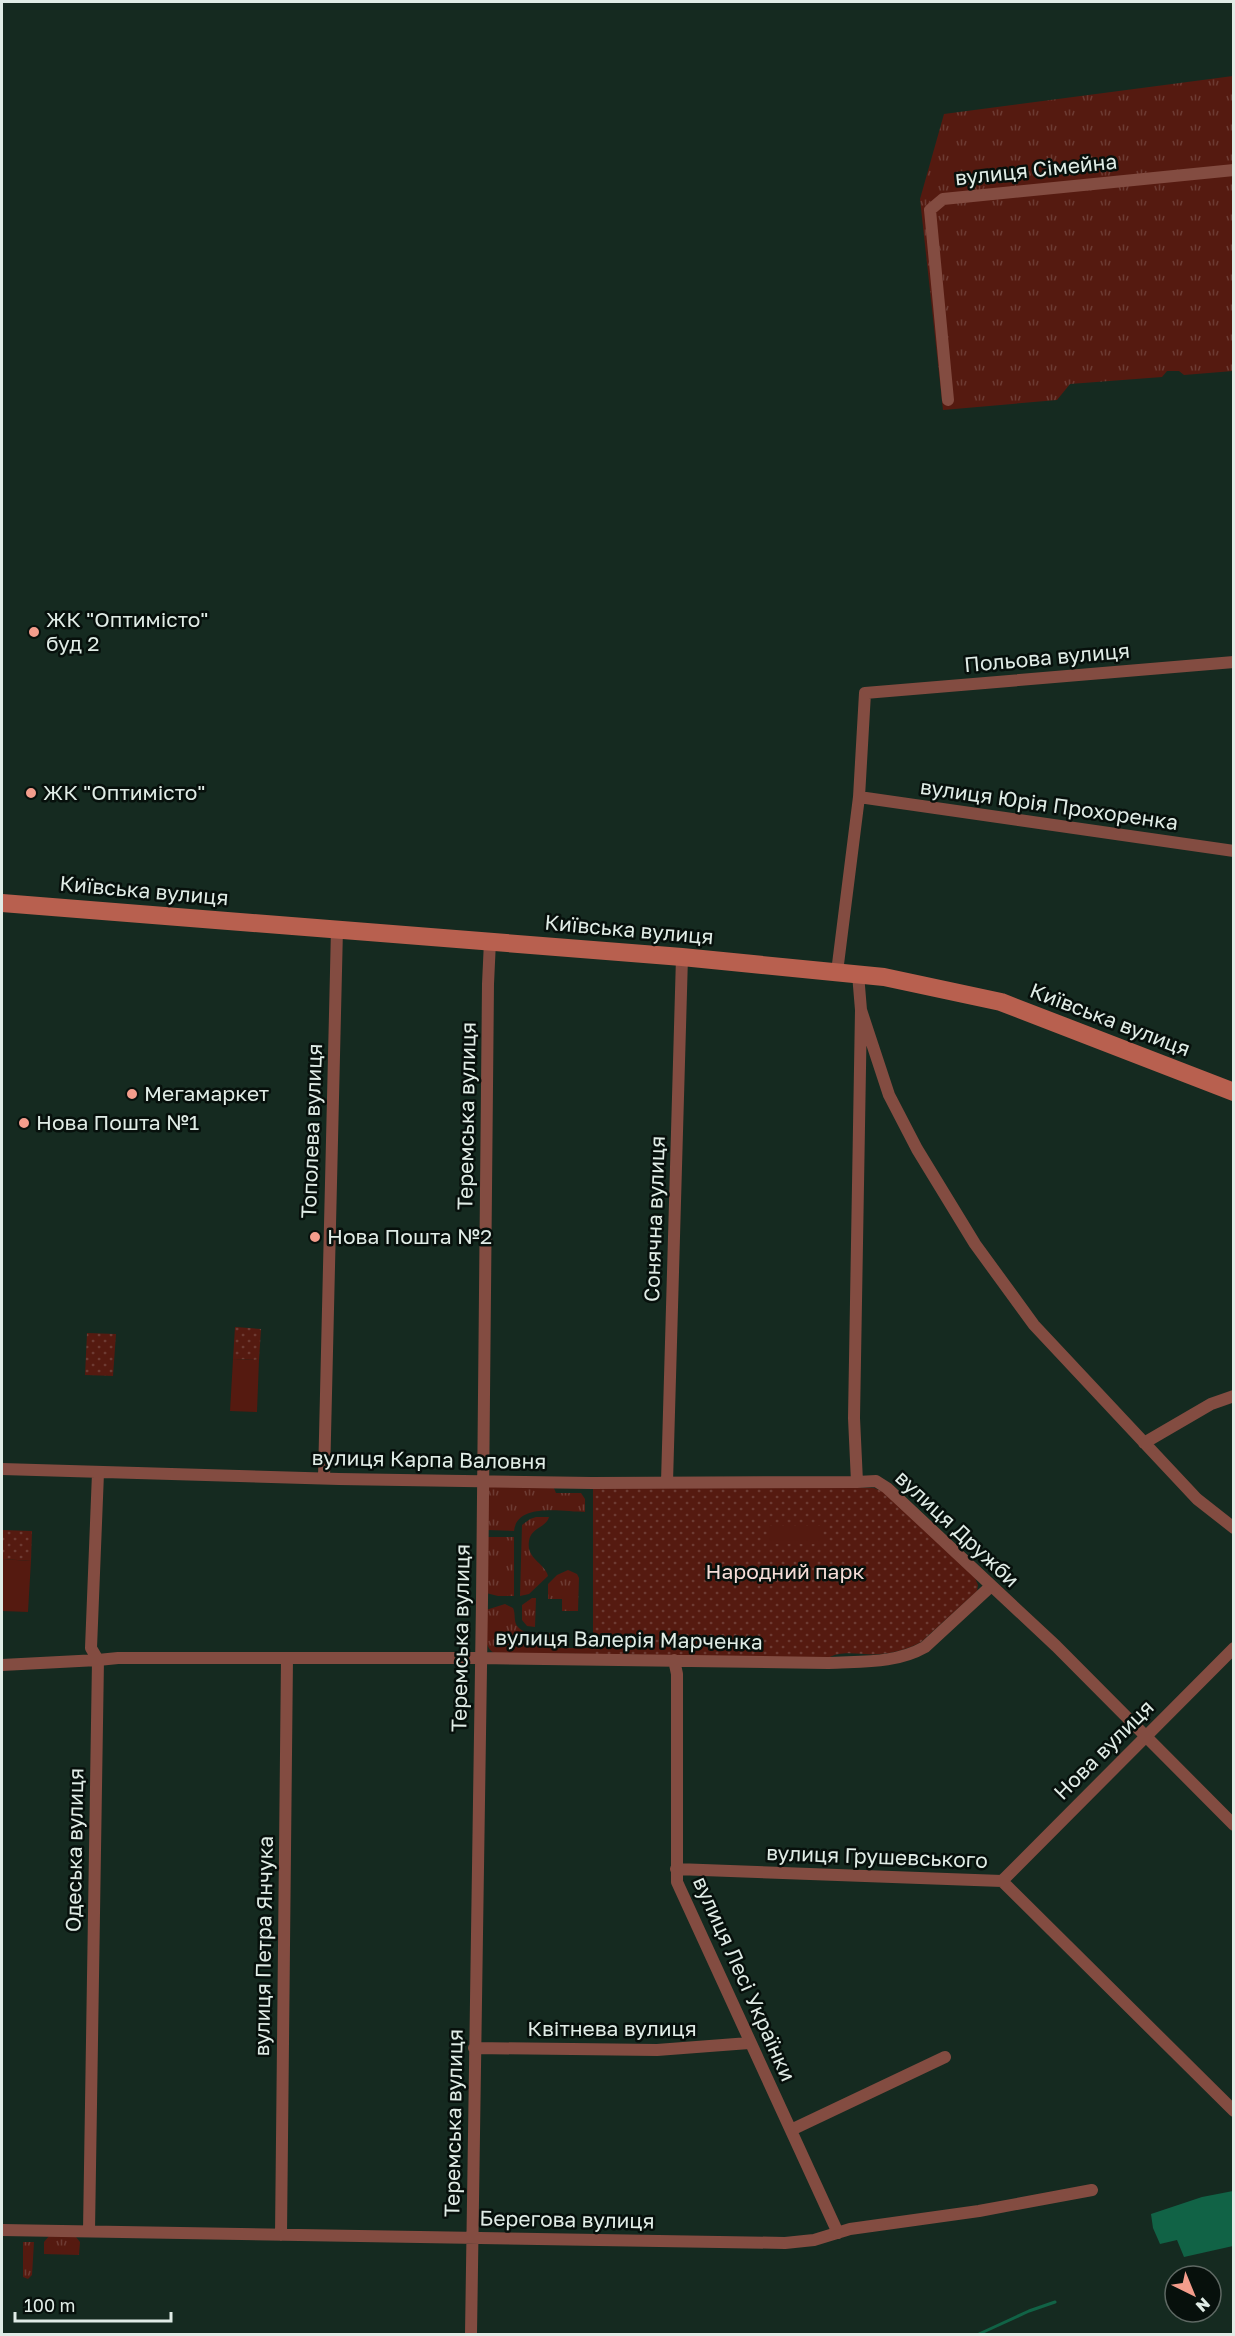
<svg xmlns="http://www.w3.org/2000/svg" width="1235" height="2336" viewBox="0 0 1235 2336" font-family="'Golos Text',sans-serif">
<defs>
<pattern id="grass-tufts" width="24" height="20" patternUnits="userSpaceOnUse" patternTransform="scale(1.5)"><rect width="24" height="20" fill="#551a10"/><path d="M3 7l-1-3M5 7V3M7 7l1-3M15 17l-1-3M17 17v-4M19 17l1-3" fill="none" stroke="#6d3b33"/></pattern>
<pattern id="park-dots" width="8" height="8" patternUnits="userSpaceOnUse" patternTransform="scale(1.5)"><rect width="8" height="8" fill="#551a10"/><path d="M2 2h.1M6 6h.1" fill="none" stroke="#6d3b33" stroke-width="1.8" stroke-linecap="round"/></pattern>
</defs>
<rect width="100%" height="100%" fill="#152a20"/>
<path fill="url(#grass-tufts)" d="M1233,76V371L1184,375L1179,371H1167L1162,377L1070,384L1057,400L943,410L920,199L944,114Z
M553,1486L556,1493H581L585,1499V1512C564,1512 517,1502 514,1531L487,1530L488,1487Z
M536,1517H549C546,1528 531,1527 529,1541C526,1559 545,1563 548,1576L529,1594L520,1596L522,1525L530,1519Z
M487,1537H514V1596H498L486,1593Z
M568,1570L577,1574L579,1578L578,1611H562V1599H548V1584L557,1575Z
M532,1598H536L535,1627L527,1626L522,1620V1605Z
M505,1604L513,1608C516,1614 513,1622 518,1627C528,1639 548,1629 561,1636V1648H593V1654L494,1653C481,1645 486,1623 486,1610Z
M49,2236L76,2237L80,2242L79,2255L44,2254V2242Z
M23,2242H34L32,2275L28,2279L23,2277Z"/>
<path fill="url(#park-dots)" d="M235,1327L261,1329L259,1360L233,1359Z
M87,1333L116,1334L113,1376L85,1375Z
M593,1487L874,1488L884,1492L975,1578L978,1585L977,1591L921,1642C908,1649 894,1653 880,1654C863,1656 843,1649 828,1658L593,1654Z
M2,1530L32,1531L31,1561L2,1559Z"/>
<path fill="#551a10" d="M233,1359L259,1360L257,1412L230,1411Z
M769,1526H822V1544H769Z
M2,1559L31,1561L28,1612L2,1611Z"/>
<path fill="#116346" d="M1233,2191V2246L1184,2257L1177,2240L1160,2244L1153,2228L1151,2214L1202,2197Z"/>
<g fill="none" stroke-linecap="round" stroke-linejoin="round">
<path stroke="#116346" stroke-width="3" d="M979,2334L1029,2311L1055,2302"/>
<path stroke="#834c41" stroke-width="12" d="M948,400L930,210L943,199L1234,170
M859,797L1234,851
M837,972L859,797L865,693L1234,662
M858,974L861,1010L889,1095L917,1149L975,1244L1034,1325L1197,1499L1234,1528
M861,1010L854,1418L857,1482L876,1481L887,1488L1056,1646L1234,1825
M1144,1443L1211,1404L1234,1396
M2,1469L339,1479L592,1483L857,1482
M324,1478L337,929
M667,1482L682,957
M674,1660L677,1674V1882L838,2233
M2,1665L98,1660L118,1658H481L828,1663C861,1661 895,1664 925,1647L990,1587
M676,1869L1002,1881L1234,2111
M1002,1881L1234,1648
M474,2048L657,2050L749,2043
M791,2130L945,2057
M2,2230L785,2243L814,2240L850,2229L979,2211L1092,2190
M89,2231L98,1660L91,1648L98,1473
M281,2235L287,1658
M471,2334L482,1601L488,984L490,941"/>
<path stroke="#b8604f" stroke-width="18" d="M2,903L682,957L884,977L1001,1002L1234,1092"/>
</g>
<g fill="#f49d8c" stroke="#07100c" stroke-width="2">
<circle cx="34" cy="632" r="6"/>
<circle cx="31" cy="793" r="6"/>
<circle cx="132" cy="1094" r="6"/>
<circle cx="24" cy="1123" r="6"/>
<circle cx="315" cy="1237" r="6"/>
</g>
<g text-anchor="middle" stroke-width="5" stroke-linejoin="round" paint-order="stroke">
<g font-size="21" fill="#e0ece6" stroke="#07100c">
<text transform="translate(1036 170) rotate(-6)" y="7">вулиця Сімейна</text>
<text transform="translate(1047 658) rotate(-5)" y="7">Польова вулиця</text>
<text transform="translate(1049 805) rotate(8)" y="7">вулиця Юрія Прохоренка</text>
<text transform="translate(144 891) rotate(5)" y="7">Київська вулиця</text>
<text transform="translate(629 930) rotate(5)" y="7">Київська вулиця</text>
<text transform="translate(1110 1020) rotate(21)" y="7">Київська вулиця</text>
<text transform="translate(467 1116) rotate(-89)" y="7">Теремська вулиця</text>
<text transform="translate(312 1131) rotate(-88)" y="7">Тополева вулиця</text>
<text transform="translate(655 1219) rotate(-88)" y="7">Сонячна вулиця</text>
<text transform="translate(429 1460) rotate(1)" y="7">вулиця Карпа Валовня</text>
<text transform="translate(957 1529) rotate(43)" y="7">вулиця Дружби</text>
<text transform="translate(461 1638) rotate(-89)" y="7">Теремська вулиця</text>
<text transform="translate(629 1640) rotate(1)" y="7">вулиця Валерія Марченка</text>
<text transform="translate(1104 1750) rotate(-45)" y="7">Нова вулиця</text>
<text transform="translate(75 1850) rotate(-89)" y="7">Одеська вулиця</text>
<text transform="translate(877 1857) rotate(2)" y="7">вулиця Грушевського</text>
<text transform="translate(264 1946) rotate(-89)" y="7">вулиця Петра Янчука</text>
<text transform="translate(744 1979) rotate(66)" y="7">вулиця Лесі Українки</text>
<text x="612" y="2036">Квітнева вулиця</text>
<text transform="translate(454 2123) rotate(-89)" y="7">Теремська вулиця</text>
<text transform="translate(567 2220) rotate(1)" y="7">Берегова вулиця</text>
</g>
<g font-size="21" fill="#e0ece6" stroke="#07100c" text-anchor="start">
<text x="46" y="627">ЖК "Оптимісто"<tspan x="46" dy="24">буд 2</tspan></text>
<text x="43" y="800">ЖК "Оптимісто"</text>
<text x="144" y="1101">Мегамаркет</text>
<text x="36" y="1130">Нова Пошта №1</text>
<text x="327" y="1244">Нова Пошта №2</text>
</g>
<g font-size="21" fill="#f6ddd8" stroke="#07100c">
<text x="785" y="1579">Народний парк</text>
</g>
</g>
<rect width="1235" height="2336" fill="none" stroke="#e0ece6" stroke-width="6"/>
<g transform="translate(1193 2294) rotate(137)"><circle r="28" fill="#07100c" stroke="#5e6863" stroke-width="1.5"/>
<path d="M0-4.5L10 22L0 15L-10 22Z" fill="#f49d8c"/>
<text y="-9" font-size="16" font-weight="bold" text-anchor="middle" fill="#e0ece6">N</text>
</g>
<path d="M15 2312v9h156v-9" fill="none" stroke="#e0ece6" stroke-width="3"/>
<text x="24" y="2312" font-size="18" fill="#e0ece6" stroke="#07100c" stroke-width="4.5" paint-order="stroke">100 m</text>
</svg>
